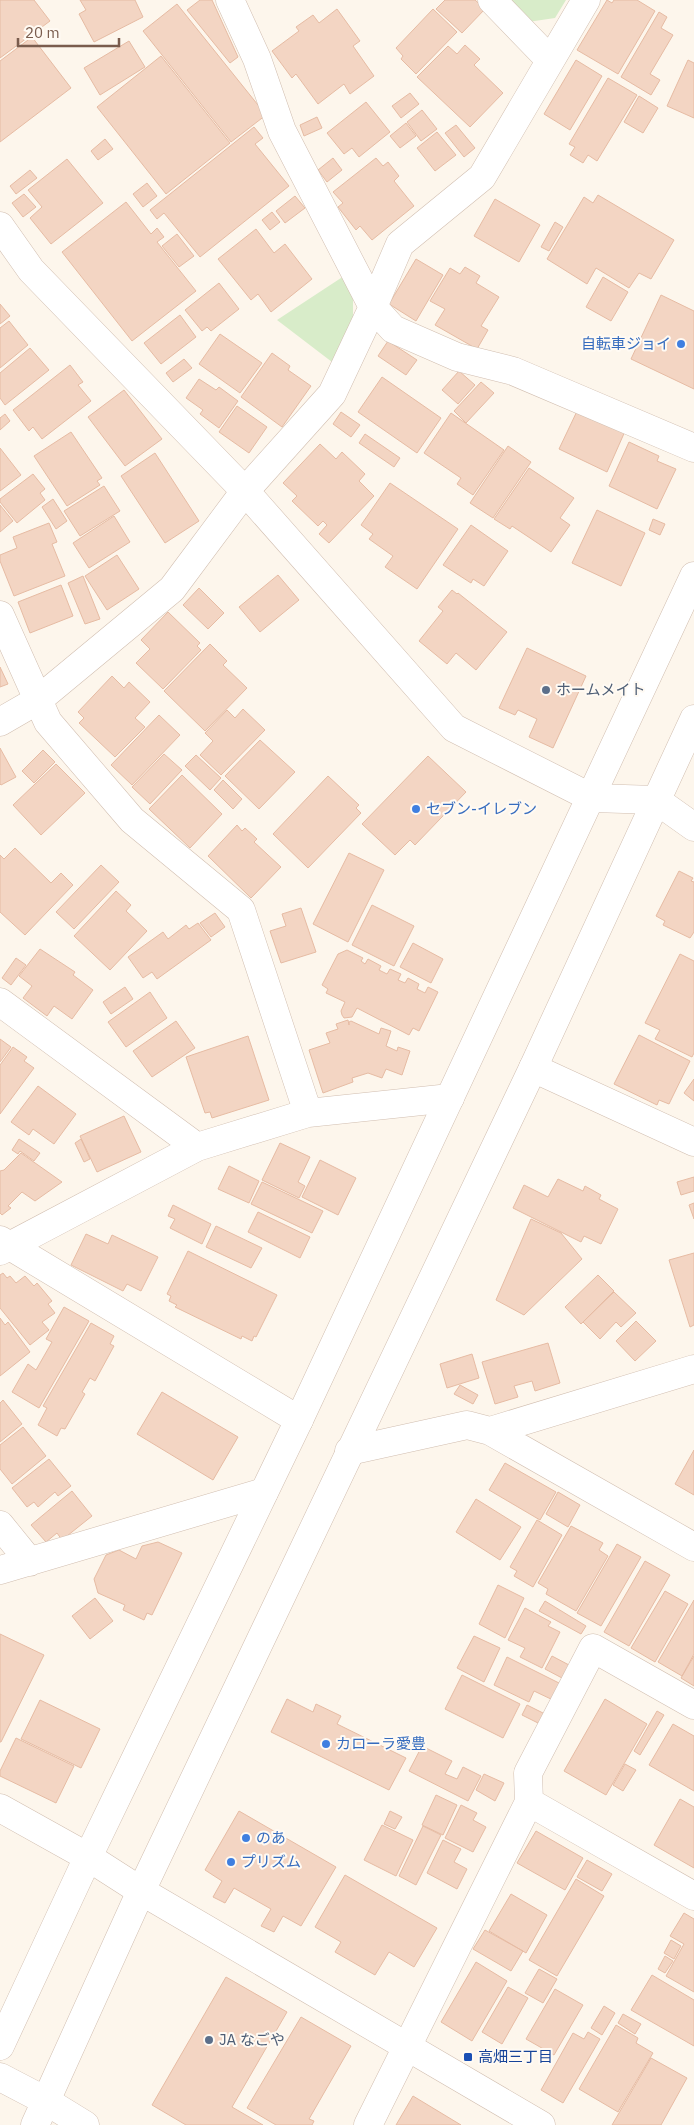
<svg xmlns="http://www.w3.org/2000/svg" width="694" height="2125" viewBox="0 0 694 2125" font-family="'IBM Plex Sans','Noto Sans JP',sans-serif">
<rect width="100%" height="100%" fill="#fdf6ec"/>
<path fill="#d8ecc9" d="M507,0H566L555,18L528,22Z
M344,276L353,291V325L332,362L277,320Z"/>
<path fill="#f3d5c3" stroke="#e6bba3" d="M0,0H34L50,21L0,58Z
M80,0H135L143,17L94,42L79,14L86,10Z
M200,0H212L238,57L230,63L187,10Z
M445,0H475L485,9L462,33L436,9Z
M607,0L612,3L614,0H637L655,11L618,74L577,50Z
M177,4L266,115L231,142L143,31Z
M337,9L360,41L353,46L374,76L350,94L344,84L318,104L296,74L292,78L272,51L299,31L296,27L313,15L319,23Z
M433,9L457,32L416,74L401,59L403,56L396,48Z
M659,12L667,17L661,28L673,35L650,74L660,80L651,95L621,77Z
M32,37L71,88L0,142V61Z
M129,41L145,67L100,95L84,68Z
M465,45L480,59L474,65L503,93L470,127L417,77L448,46L457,54Z
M161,56L230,143L166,194L97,107Z
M576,60L602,76L570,130L544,114Z
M688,60L694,63V118L667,106Z
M608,78L637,95L597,161L588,155L583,163L570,155L575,147L569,144Z
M410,93L419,104L401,118L392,106Z
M639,96L658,108L643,133L624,122Z
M366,102L390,132L359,157L352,148L344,154L327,133Z
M422,110L437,129L421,141L407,122Z
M317,117L322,128L304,136L300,125Z
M406,123L416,136L400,148L390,136Z
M456,125L475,148L464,157L445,133Z
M254,127L263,138L255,144L289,186L200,257L164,213L157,219L150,210Z
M437,132L456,155L435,171L417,148Z
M105,139L113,149L98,160L91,151Z
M333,158L342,170L327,182L318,170Z
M376,158L383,166L388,162L399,176L394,181L414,206L372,240L360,226L356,230L338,207L343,203L333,192Z
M67,159L103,203L51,244L30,218L42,207L28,190Z
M30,170L37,178L16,194L10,186Z
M147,183L157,196L143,207L133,194Z
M24,194L36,207L23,217L12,203Z
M598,195L674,240L651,279L639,273L629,288L596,268L587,284L547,259L584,197L593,203Z
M295,196L305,208L285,223L276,211Z
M495,199L540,225L519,262L474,236Z
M126,202L151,234L157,228L164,237L157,242L196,291L132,341L62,252Z
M272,212L280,222L270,230L262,220Z
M555,222L563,227L549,251L541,247Z
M256,229L274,253L285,244L312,279L271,312L258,294L251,300L218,259Z
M177,234L194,256L179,267L162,246Z
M416,259L443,275L416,321L389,304Z
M465,267L480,276L476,283L499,297L481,326L488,330L477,349L435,325L445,309L430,301L450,268L460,274Z
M603,277L628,292L611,321L586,307Z
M219,283L239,309L211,331L207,327L202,331L185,310Z
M661,295L694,311V389L631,359Z
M0,304L10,316L0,324Z
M180,315L196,337L161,364L144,343Z
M9,321L28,345L0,368V328Z
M220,334L262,363L240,393L199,364Z
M388,341L417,360L406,375L378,356Z
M30,348L49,370L5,405L0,398V373Z
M272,353L290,366L288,370L311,386L282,427L241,397Z
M184,359L192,368L173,382L166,373Z
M70,365L83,382L78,385L91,401L42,439L33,427L29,431L13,410Z
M459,371L475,385L458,404L442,390Z
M382,377L441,418L417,453L358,412Z
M199,379L216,390L219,387L238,401L219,428L200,414L203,410L186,398Z
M481,382L494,393L466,423L454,411Z
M124,390L162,439L125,466L88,417Z
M237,406L267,427L249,453L219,432Z
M579,407L626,429L607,472L559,449Z
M341,412L360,425L351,437L333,424Z
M451,413L504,450L473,495L457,484L461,478L424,453Z
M5,414L10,421L0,430V418Z
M71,432L102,478L97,481L100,485L67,506L34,456Z
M365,434L400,458L394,467L359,443Z
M629,442L659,456L657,461L676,469L657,509L609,486Z
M320,444L336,459L342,452L365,474L359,481L374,496L329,543L319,534L327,525L323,521L318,526L292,501L297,496L283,483Z
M508,446L531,462L493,518L470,503Z
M0,448L21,475L0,491Z
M155,453L199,521L165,543L121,476Z
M529,468L574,498L560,518L570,525L551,552L512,526L510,529L494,519Z
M33,474L45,489L40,493L45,500L17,523L0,502V499Z
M390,483L458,529L417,589L385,567L393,556L369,539L373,534L361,525Z
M104,486L120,511L80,536L64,511Z
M53,499L67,521L56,529L42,507Z
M0,505L13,521L0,532Z
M597,510L645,533L621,586L572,563Z
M114,516L130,542L89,568L73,543Z
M653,519L665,524L660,535L649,530Z
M49,523L57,542L52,544L65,576L14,596L0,561V555L17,548L13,537Z
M471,525L508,551L484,586L473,579L471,583L443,565Z
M117,555L139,589L107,610L85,576Z
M278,575L299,600L260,632L239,607Z
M83,576L100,619L85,624L68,583Z
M61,585L73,616L30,633L18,602Z
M199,588L224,613L208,629L183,605Z
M452,590L457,594L458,593L507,632L476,670L456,653L447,664L419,641L443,611L438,607Z
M168,612L200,643L197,646L201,650L163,689L136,663L150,649L141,640Z
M210,644L227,661L223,665L247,688L205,731L164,691Z
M527,648L586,676L553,748L529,737L537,719L518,710L515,715L499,708Z
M0,667L8,684L0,687Z
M112,676L124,688L129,682L150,702L135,718L145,727L115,757L79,723L84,718L78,712Z
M243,709L265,730L221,775L200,755L213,741L205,733L227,710L235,718Z
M159,715L180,735L132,785L111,765Z
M260,740L295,772L259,809L225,776Z
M0,748L16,777L1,785L0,784Z
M43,750L55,762L34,783L22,771Z
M164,754L182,770L150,804L132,787Z
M196,755L221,778L210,790L185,766Z
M428,756L466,792L415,845L410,840L395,855L362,824Z
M56,764L85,793L41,835L13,805Z
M182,775L222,814L190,848L149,809Z
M328,776L359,805L356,808L361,813L308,868L273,834Z
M223,780L242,799L233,809L214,790Z
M237,825L242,831L245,828L257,839L254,842L281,867L251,898L208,856Z
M15,848L51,883L61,873L73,885L25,935L0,912V855L4,859Z
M349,853L384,870L348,942L313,924Z
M101,865L119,882L74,929L56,912Z
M679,871L693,878L691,881L694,882V932L690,938L663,925L665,921L656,916Z
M116,891L131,905L126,911L147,931L110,970L74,936Z
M372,905L414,926L394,966L352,945Z
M301,908L316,952L281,963L270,931L286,926L282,914Z
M215,913L225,927L211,937L200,923Z
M198,923L211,940L157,979L152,972L143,978L128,957L163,932L168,939L186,925L189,929Z
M413,943L443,959L431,983L400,967Z
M40,949L75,972L73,975L93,990L72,1019L54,1006L47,1016L23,998L32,986L19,976Z
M347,950L363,958L361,961L365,964L368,959L381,966L379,970L387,974L390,969L401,974L398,980L405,983L408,978L419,984L417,989L425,993L428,987L438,992L419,1031L413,1028L409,1035L357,1008L352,1017L344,1018L342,1015L341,1011L345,1002L326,993L328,989L322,985L338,954Z
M680,954L694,961V1053L692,1057L655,1039L660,1030L645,1023Z
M16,958L26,965L11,985L2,978Z
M125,987L133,999L111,1014L103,1002Z
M150,992L167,1018L126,1047L108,1022Z
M348,1020L349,1025V1022L351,1021L379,1034L381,1028L391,1031L386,1046L397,1051L398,1047L410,1051L402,1075L386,1069L382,1078L368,1073L352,1078L353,1082L323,1093L309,1050L330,1043L326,1033L338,1029L336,1024Z
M176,1021L195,1048L152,1077L133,1051Z
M639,1035L690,1061L669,1104L659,1100L657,1105L614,1084Z
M248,1036L269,1100L212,1118L210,1112L205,1113L186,1057Z
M0,1039L11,1047L0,1062Z
M13,1047L27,1057L24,1061L34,1068L0,1114V1065Z
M694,1079V1101L684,1093Z
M38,1086L76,1114L54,1144L33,1129L29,1135L11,1122Z
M124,1116L141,1152L97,1172L80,1136Z
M19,1139L40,1153L34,1161L20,1151L18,1154L12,1150Z
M81,1139L90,1159L84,1162L75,1143Z
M280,1143L310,1157L298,1182L305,1186L299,1198L262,1180Z
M21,1153L62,1182L35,1201L22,1192L8,1206L11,1208L2,1215L0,1213V1171L4,1170Z
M320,1160L356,1178L338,1215L302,1197Z
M229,1166L259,1181L249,1203L218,1189Z
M694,1177V1191L681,1195L677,1182Z
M558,1179L583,1191L585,1186L601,1195L599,1199L618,1209L601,1244L584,1236L581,1242L513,1208L524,1185L548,1197Z
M262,1182L323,1211L312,1233L251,1204Z
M694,1203V1219L689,1205Z
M173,1205L211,1224L202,1244L170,1228L175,1219L168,1216Z
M258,1212L310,1237L300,1258L248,1232Z
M531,1219L561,1233L582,1259L524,1315L496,1300Z
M216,1226L262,1248L251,1268L206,1247Z
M86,1234L108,1244L112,1235L158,1257L141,1291L127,1284L123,1291L71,1265Z
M188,1251L277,1295L256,1337L254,1336L252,1341L242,1336L241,1339L175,1307L177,1305L169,1301L171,1296L167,1294Z
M694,1253V1325L690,1327L669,1260Z
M3,1273L7,1278L10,1276L16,1283L25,1276L34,1286L37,1283L52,1301L48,1304L55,1313L42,1322L49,1330L30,1345L0,1308V1275Z
M598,1275L614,1291L581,1324L565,1307Z
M614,1292L636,1313L621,1327L616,1322L600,1339L583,1322Z
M64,1307L89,1321L39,1408L12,1392L28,1364L36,1370L52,1342L46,1339Z
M0,1318L5,1325L8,1322L30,1352L0,1376Z
M636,1321L656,1341L635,1361L616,1341Z
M91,1323L114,1336L110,1344L114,1346L95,1381L90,1378L82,1392L85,1394L65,1429L61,1428L57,1436L38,1425L47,1408L43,1406Z
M548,1343L560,1383L535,1391L532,1381L514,1386L518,1397L495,1404L482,1362Z
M472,1354L479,1378L447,1388L440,1364Z
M460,1385L478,1395L473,1404L454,1394Z
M162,1392L238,1437L213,1480L137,1434Z
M3,1400L22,1424L0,1442V1403Z
M23,1427L46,1456L12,1484L0,1469V1445Z
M694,1450V1495L675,1484Z
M49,1459L71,1486L58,1496L55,1492L38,1507L34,1502L27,1507L12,1488Z
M505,1463L556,1492L540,1520L489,1490Z
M72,1491L92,1516L62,1540L57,1533L46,1542L31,1525Z
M558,1492L580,1505L568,1527L546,1514Z
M476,1499L521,1527L500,1560L456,1532Z
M537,1520L562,1535L533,1587L514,1576L517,1571L510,1567Z
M571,1526L603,1543L599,1550L608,1556L576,1611L546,1594L548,1589L538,1583Z
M158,1542L182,1553L152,1615L147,1613L144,1620L123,1610L125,1605L98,1593L94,1579L106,1555L119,1550L136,1559L142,1546Z
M617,1544L641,1557L601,1626L577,1613Z
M645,1561L670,1575L629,1646L604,1632Z
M498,1585L524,1598L505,1638L479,1624Z
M665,1591L688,1604L655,1662L631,1648Z
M95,1598L113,1621L90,1639L72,1616Z
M694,1600V1654L682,1676L658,1662Z
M545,1601L586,1626L581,1634L539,1611Z
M525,1608L551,1622L548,1626L560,1632L542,1668L520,1657L525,1648L508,1640Z
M0,1634L44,1655L1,1742H0Z
M474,1636L500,1648L484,1682L457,1668Z
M552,1656L569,1665L562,1678L545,1669Z
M694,1656V1686L681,1678Z
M507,1657L561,1684L553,1700L534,1691L529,1702L494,1685Z
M462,1675L520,1704L503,1738L445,1709Z
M287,1699L313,1712L316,1704L341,1716L337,1724L406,1758L389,1790L271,1732Z
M605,1699L647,1724L606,1795L564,1771Z
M40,1700L100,1729L81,1768L21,1739Z
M527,1705L545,1714L540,1724L522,1715Z
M657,1711L664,1715L640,1755L634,1751Z
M673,1724L694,1736V1791L649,1765Z
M16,1738L74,1766L56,1803L0,1776V1771Z
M422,1746L452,1761L445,1774L457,1779L463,1767L481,1776L468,1801L409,1771Z
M625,1764L636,1770L623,1791L613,1785Z
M484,1774L504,1783L495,1801L476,1790Z
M436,1795L457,1805L443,1835L422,1825Z
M680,1799L694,1807V1868L654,1845Z
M461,1805L477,1813L473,1820L486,1827L473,1852L445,1838Z
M239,1811L336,1867L301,1926L283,1916L274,1932L261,1926L271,1909L234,1888L225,1903L213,1897L222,1881L205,1870Z
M390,1811L402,1817L395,1829L384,1824Z
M382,1825L413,1840L396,1876L364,1860Z
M423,1826L441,1835L416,1885L399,1876Z
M536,1831L583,1858L565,1890L517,1863Z
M443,1840L461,1849L454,1862L467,1869L457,1889L427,1873Z
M587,1860L612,1874L602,1891L577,1877Z
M345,1875L437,1928L414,1967L389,1952L375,1975L335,1952L341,1942L315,1927Z
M576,1879L604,1896L557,1976L529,1960Z
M511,1894L547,1915L526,1953L489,1931Z
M684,1913L694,1919V1992L666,1976L684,1944L670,1936Z
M485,1930L523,1951L511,1971L473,1949Z
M671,1940L681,1946L674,1959L664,1953Z
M665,1956L673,1961L665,1973L658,1969Z
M476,1962L507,1981L472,2041L441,2022Z
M539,1969L557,1979L543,2003L525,1993Z
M652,1975L694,2000V2046L631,2010Z
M226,1977L287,2012L232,2107L263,2125H186L152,2105Z
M508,1987L528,1998L502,2044L482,2032Z
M555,1989L583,2005L554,2055L526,2039Z
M604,2006L615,2013L602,2035L591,2028Z
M623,2014L641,2024L635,2034L618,2023Z
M301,2017L351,2046L309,2119L314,2121L312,2125H276L247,2108Z
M616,2025L638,2038L636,2043L653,2053L618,2112L579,2089Z
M588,2032L600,2039L563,2103L541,2090L573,2033L584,2039Z
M651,2058L687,2078L661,2125H612Z
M413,2096L461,2125H396Z"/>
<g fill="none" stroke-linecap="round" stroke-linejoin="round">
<g stroke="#d1beb0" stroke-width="29">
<path id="minor" d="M230,0L257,59L282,131L373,307L393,329L457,357L513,371L694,448
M492,0L550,60
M0,226L31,270L245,491L454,728L592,798L656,800L694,827
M0,615L48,722L132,820L241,910L308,1113
M0,722L38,700L172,589L245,491L332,394L373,307L400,244L482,177L586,0
M0,1002L197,1147
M533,1068L694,1142
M0,1240L299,1420
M0,1251L197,1147L308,1113L450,1098
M490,1431L694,1547
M349,1451L467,1425L490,1431L694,1369
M0,1525L30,1562
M0,1570L264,1492
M529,1802L528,1773L593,1648L694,1705
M0,1808L88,1857
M46,2101L85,2125
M368,2125L529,1802L694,1896"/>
</g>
<g stroke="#d1beb0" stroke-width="29">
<path id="tertiary" d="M88,1857L141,1891L541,2125
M0,2046L88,1857L299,1420L694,576
M0,2077L46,2101
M35,2125L141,1891L533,1068L694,719"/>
</g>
<use href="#minor" stroke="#fff" stroke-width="28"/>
<use href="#tertiary" stroke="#fff" stroke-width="28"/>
</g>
<g fill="#3f7fe0" stroke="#fffaf3" stroke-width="2">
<circle cx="681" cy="344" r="5"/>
<circle cx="416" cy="809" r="5"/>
<circle cx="326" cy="1744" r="5"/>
<circle cx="246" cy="1838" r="5"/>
<circle cx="231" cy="1862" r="5"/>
</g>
<g fill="#5c6f8a" stroke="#fffaf3" stroke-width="2">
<circle cx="546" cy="690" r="5"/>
<circle cx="209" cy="2040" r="5"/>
</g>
<rect fill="#1a4fb4" stroke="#fffaf3" stroke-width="2" x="463" y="2052" width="10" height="10" rx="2.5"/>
<g text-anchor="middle" stroke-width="4" stroke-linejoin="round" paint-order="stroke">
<g font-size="15" fill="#366cbe" stroke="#fffaf3" text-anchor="start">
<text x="671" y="349" text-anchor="end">自転車ジョイ</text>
<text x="426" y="814">セブン-イレブン</text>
<text x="336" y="1749">カローラ愛豊</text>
<text x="256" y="1843">のあ</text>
<text x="241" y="1867">プリズム</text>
</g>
<g font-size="15" fill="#4e5e75" stroke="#fffaf3" text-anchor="start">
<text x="556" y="695">ホームメイト</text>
<text x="219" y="2045">JA なごや</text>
</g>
<g font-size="15" fill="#164399" stroke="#fffaf3" text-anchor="start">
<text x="478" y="2062">高畑三丁目</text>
</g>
</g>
<path d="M18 38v8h101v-8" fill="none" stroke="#7a5c4d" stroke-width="2.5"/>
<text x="25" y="38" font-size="15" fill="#7a5c4d" stroke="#fffaf3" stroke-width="4" paint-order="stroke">20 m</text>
</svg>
